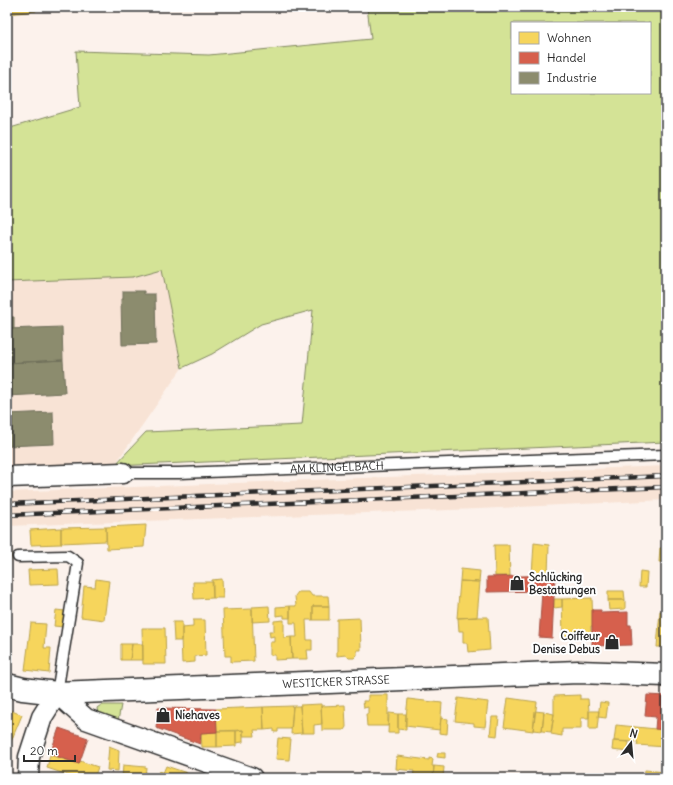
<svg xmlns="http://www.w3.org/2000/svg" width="673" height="785" viewBox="0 0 673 785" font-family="Delius,sans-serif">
<rect width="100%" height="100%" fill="#fcf2ec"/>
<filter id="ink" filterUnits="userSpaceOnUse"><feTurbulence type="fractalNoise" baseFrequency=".025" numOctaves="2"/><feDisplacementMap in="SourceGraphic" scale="8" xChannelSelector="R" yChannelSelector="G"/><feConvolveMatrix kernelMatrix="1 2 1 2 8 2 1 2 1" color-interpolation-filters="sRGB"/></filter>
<g filter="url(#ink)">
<path fill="#f8e3d5" d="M163,269L182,368L114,466L7,469V282L133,277Z
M666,466V500L478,509L7,526V492Z"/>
<path fill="#d4e396" stroke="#808760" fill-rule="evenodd" d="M367,7H666V442L114,466L146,432L302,425L313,310L261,324L212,354L182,368L162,269L133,277L7,282V129L80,107L76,51L209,55L371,39ZM512,23H650V93H512Z
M101,705H121L118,721L98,714L97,708Z"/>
<path fill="#f6d55c" stroke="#b9a24d" d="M7,7H36V11L7,14Z
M664,516H666V529H663Z
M146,525L144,547L107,549L106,527Z
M106,527V541L61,543V528Z
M61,528V544L31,545L30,530Z
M534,543L549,545L548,575H532Z
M494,545H509L510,576H495Z
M660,548H666V562H659Z
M7,550L11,551L10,562H7Z
M58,569L59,584L29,585L28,570Z
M461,569L480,571L479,582L460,581Z
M640,571L647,572L646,587H639Z
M96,579L109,581L104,620L81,617L84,586L95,587Z
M222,579L223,598H213L212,580Z
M460,581L480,582L477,617L457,618Z
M193,582H213V598L194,599Z
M608,591H624L625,600H608Z
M298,592H309L312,596H328L329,606H313V620H306L307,640H312V650H307L308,659H292L291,637H297L296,623H290V606H296L295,596Z
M592,598L593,626H591V635L563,636L562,599Z
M554,599H562V607L554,608Z
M608,600H625V609L609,610Z
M269,606L270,621L252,622V607Z
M290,606V618H284V615L276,616V607Z
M313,606H329V620H313Z
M252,609L254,661L231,662V656H225L223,610Z
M56,610L65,611L63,627L54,626Z
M660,611L666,612V647H657Z
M477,617H488L490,650L468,652L467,643H463V631H459L458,618Z
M360,618L361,650H357V655L354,658H349L346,655L337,656V619Z
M193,620H205L206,655L195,656V662L182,663L181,638L182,639V628L193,627Z
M284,620V638L291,637L292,659L275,660V655H270V642H274V636L270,637L269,631H274V621Z
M173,622H182V639L181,638V641H174Z
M31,623L46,624L44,648H51L49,673L25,670Z
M142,628H165L166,664H143Z
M121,644H132L130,660H121Z
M132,644H143V660H130Z
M368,695H388V726H367L366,714H368V707L364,708L363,701H368Z
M580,695V699H588L589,711V718H581V729H562V736L551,734L554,714V696Z
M458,698L488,702L485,727L474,726V723L455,721Z
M508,698L537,702L533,731L504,727Z
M408,699L442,703L440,730L405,726Z
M600,702L608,703L606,718L598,717Z
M321,704L322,724L314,725V733H302L300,705Z
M345,705L346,727L344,730H322L321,706Z
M293,706H300L302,733L291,734Z
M293,706L291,729H278V732H274V729L264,730L263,707Z
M263,707L264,730H254L255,736H243V730L217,731L216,709Z
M7,709L22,715L7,751Z
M535,711L544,712L542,731L533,730Z
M589,711H599L597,729H589Z
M544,712L554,714L551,732L542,731Z
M389,713L398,714V733H388Z
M398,714H406V730L398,729Z
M492,717H499L497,736L490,735Z
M441,718L448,719L447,734L439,733Z
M616,725L666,730V747L637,745L638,742L614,741Z
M243,730V742L236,743V731Z
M217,731H236V746L217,747Z
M217,732V747H202L201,733Z
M278,738L291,739L289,760L276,759Z
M613,741L629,742L628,752L612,750Z
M109,746L119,750L118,771L107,770Z
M438,753H445V758L437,757Z
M50,755L79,764L80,761L98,767L94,778H77L47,768Z
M397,756L429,760V758L433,759L432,766H434L433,778H413L414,771L396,769Z
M123,765L146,767L145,778H122Z
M166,766L187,773L185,778H156L159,771L163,773Z
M434,766L444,767L443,778H433Z
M645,770L666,772V778H644Z"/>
<path fill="#d6604d" stroke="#a35043" d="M555,575L552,638L539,637L542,591L487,592V577Z
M592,610H601V613L628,612V625H631L632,645L592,646Z
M647,695L666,696V730L655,729L656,717L645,716Z
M158,708L216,709L217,732L201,733L200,744L156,728Z
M59,728L88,738L79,764L50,754Z"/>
<path fill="#8c8c6e" stroke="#6f6f5a" d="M123,291H144V294H155L156,344L122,345L121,299H123Z
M7,317H14V329H7Z
M62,327L63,360L7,363V329Z
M63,360L65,393L7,396V363Z
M9,395L10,414H7V396Z
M53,412L54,444L7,446V414Z"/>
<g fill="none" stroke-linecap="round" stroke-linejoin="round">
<g stroke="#2b2b2b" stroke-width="13">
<g id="service">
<path id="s1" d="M123,473H179L666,455"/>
<path d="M18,557L68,556L78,563L57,693"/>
</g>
</g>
<g stroke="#2b2b2b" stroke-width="23">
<path id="minor" d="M7,477L123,473
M28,778L29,757L42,717L57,693L86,719L252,778"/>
</g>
<g stroke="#2b2b2b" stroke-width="25">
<g id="secondary">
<path id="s2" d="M7,685L23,689L57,693L578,672L666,675"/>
</g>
</g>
<use href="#service" stroke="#fff" stroke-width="10"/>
<use href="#minor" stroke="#fff" stroke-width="20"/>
<use href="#secondary" stroke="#fff" stroke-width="22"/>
<g stroke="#2b2b2b" stroke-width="4.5">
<path id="rail" d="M7,504L666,476
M7,515L666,487"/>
</g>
<use href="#rail" stroke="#fff" stroke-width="3" stroke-dasharray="9" stroke-linecap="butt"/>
</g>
</g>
<defs>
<g id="shop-bare" transform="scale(1.2)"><path d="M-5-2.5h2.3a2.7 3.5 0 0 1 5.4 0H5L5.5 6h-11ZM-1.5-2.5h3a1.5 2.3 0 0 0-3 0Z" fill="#2b2b2b" stroke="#fff" stroke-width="2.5" paint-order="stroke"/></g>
</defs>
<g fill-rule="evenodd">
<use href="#shop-bare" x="517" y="583"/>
<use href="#shop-bare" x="612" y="642"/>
<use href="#shop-bare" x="163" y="715"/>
</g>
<g text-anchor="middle" stroke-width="4" stroke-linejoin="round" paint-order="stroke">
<g font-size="11" fill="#2b2b2b" stroke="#fff">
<text dy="4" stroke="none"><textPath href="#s1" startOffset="214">AM KLINGELBACH</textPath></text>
<text dy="4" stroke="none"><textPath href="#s2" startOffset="330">WESTICKER STRASSE</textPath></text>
</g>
<g font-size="11" font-weight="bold" fill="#2b2b2b" stroke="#fff" text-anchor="start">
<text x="529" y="581">Schlücking<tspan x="529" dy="13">Bestattungen</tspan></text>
<text x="600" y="640" text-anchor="end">Coiffeur<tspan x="600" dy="13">Denise Debus</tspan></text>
<text x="175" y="719">Niehaves</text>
</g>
</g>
<rect width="673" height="785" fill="none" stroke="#fff" stroke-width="24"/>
<rect x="12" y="12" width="649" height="761" fill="none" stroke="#2b2b2b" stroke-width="1.5" filter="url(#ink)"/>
<rect x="511" y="22" width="140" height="72" fill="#ffffff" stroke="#aaaaaa"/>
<rect x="519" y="32" width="20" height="12" fill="#f6d55c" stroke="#aaaaaa"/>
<text x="547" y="42" font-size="12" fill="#2b2b2b">Wohnen</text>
<rect x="519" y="52" width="20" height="12" fill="#d6604d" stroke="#aaaaaa"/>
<text x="547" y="62" font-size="12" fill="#2b2b2b">Handel</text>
<rect x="519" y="72" width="20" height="12" fill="#8c8c6e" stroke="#aaaaaa"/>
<text x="547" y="82" font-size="12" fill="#2b2b2b">Industrie</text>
<g transform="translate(631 743) rotate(16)" stroke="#ffffff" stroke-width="3" paint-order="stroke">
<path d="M0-3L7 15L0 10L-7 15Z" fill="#2b2b2b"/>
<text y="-6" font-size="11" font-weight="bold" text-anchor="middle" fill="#2b2b2b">N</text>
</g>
<path d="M24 755v6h51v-6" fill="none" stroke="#2b2b2b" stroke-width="2"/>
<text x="30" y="755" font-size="12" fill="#2b2b2b" stroke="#ffffff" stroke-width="3" paint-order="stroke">20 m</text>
</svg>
